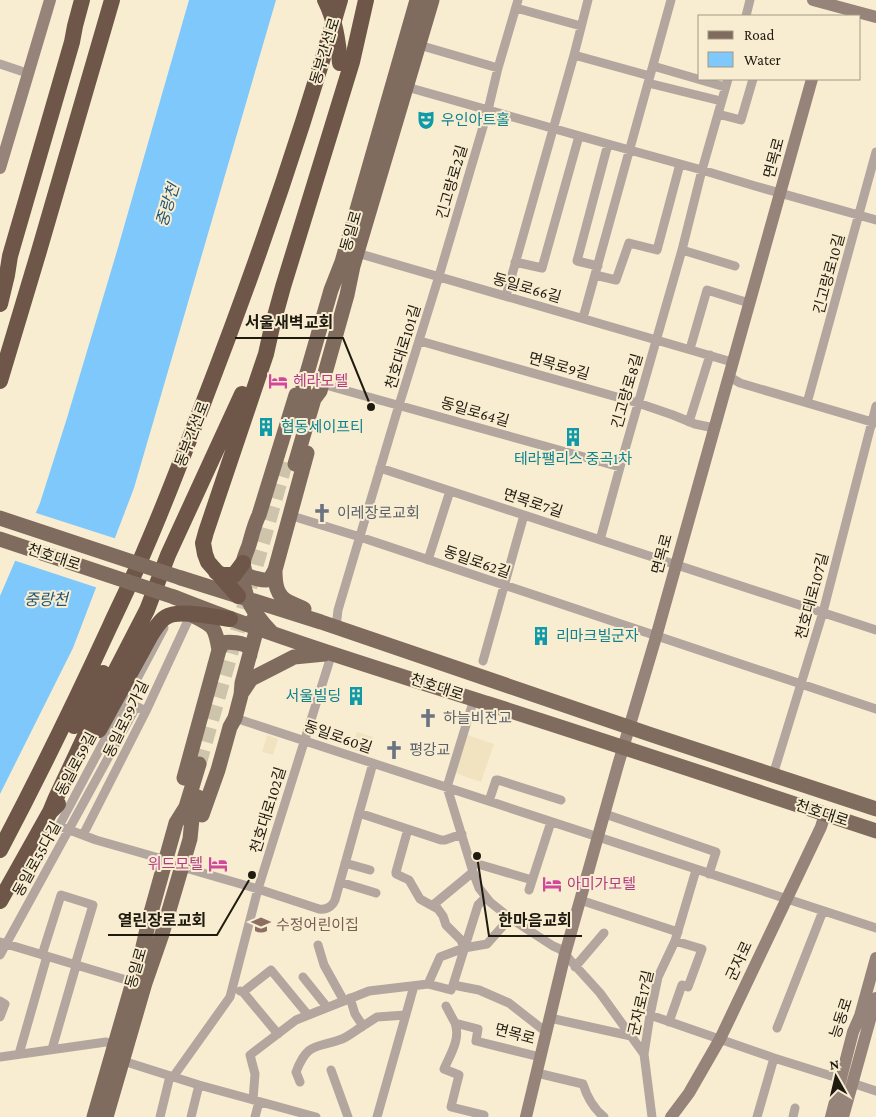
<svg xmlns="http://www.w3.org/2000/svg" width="876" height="1117" viewBox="0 0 876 1117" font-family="'Crimson Pro','Noto Sans KR',serif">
<rect width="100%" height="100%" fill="#f9edd1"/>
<path fill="#f2e3c0" d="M357,732L373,737L367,755L351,749Z
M465,734L494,744L481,782L452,772Z
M267,735L278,739L273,755L262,752Z"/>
<path fill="#7fc8fb" d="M189,0H276L134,488L73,648L0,794V596L40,503L67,418L117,251Z"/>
<path fill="#f9edd1" d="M33,512L117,539L98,588L13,560Z"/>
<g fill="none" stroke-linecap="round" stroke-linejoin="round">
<path stroke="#cec3ab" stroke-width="15" stroke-dasharray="15 8" stroke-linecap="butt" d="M199,764L286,461"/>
<path stroke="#b3a69f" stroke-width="9" d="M516,8L581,26
M746,16L750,0
M419,45L498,68
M574,55L650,76
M0,64L21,71
M653,66L725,87
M648,83L721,101
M407,87L608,144L702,170L755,186L876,220
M718,114L741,120L753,79
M682,250L735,266
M357,253L732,362
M515,262L542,268L579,136
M598,266L577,261L608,144
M595,275L616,280L629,243L657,250L680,164
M506,296L574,55L588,0
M583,318L671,0
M420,341L638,403L673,415L695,424L714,428
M690,349L707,290L749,303
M728,376L740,383L875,423
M322,384L620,467
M807,403L876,152
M689,422L710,355
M380,468L876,630
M289,515L360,537L876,709
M600,540L620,467L682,250L702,170L728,79
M428,560L450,491
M336,627L338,610L399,405L439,276L488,110L498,68L518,0
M164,628L59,826L96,840L166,860
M483,661L524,515
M474,699L447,787L473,872L479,888L490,902L510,918L553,946L560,949L565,954L570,960L600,993L644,1054
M235,718L876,928
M773,775L823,612L876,406
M489,801L496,780H498L561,800
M359,813L441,840H445L462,834
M605,814L716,852L709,874
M408,829L396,872V874L409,880L420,899L438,909L443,916L446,925L461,940L464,948
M83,835L146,711L191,614
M471,862L532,880
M345,863L370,870
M182,867L258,889L319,909C326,910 332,907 335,900L373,763
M340,882L376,893
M529,890L551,822
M486,897L478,905L453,985L479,990L509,1003L546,1032
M580,900L678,932
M433,905L473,872
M0,942L133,982
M318,945L324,965L344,1001
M0,955L136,707H138L146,711
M42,955L61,895L93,905L75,965
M575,967L604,933
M303,977L327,1007
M428,984L440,957L464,948L487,944L510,918
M240,991L243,992L278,1034
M243,992L271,970L308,1015
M0,1001L5,1004L0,1017
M446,1006L455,1023L478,1029L476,1041L540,1057
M650,1015L774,1058L841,1079
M550,1018L631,1036
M669,1022L682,985L688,987L702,949L675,941
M455,1023C461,1039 450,1055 444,1069L459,1075L451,1107L484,1115
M363,1026L377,1017L406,1015
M777,1028L823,911
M52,1049L76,966
M19,1054L47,956
M0,1057L106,1042L115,1045
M123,1061L199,1085L316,1117
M331,1070L348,1117
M537,1073L583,1084C587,1097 593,1108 604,1117
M173,1077L230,997L258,889L332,653
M300,1082L296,1072C308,1041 316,1049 342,1039C349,1036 356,1030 363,1026L355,1014L350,998
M852,1083L876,1091
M253,1100L255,1074L250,1055L296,1020L369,991L428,984L451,990
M160,1117L170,1076
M191,1117L199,1085
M255,1117L259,1102
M377,1117L414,986
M652,1117L644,1054L650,1015L658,977L675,941L696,870
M757,1117L774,1058
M793,1117L795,1108"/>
<path stroke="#96837a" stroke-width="12" d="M813,0L876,17
M0,168L50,0
M526,1117L565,954L618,765L656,637L812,79
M671,1117L689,1093L720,1039L821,827L825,814
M831,1117L853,1032L860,1016L876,958
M843,1117L876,998"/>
<path stroke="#806b5f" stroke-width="15" d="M300,413L305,396L303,387L331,290L342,262L417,0
M295,464L314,399L320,391L347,295L353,266L432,0
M243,563C244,566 244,572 247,575C249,577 265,581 267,580C271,579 273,573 275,570L307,453
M275,570C275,583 276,596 289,602C294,605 299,606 304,609
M181,578L321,622L649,734L876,809
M174,597C277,638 383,670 489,704C618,745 747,788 876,831
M192,615C214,626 215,626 219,650
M272,633C252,612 240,593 243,563C244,557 247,551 249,545C252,535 254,525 259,515L296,395
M243,691L251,679L294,657L325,654
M184,778L219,650L223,643C229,641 244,643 248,647C250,649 250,653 250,655
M202,815L218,770L230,727L235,718L241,695L242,683L257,628L253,620
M94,1117L142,951L150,916L176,823L186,807L199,764
M106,1117L145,983L162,934L190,839L192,819L198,797"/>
<path stroke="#6e5648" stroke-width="16" d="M0,304L7,275L10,256L72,42L75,26L82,0
M0,381L39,251L112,0
M216,572L222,575H234L243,563
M238,596L208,562L205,554L203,543L206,532L266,354L272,327L283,287L352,62L366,0
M74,726L103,673
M99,730L151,635C155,629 159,621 166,617C178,609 215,617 230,619
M50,812L55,800L114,674L147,610L168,555L242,394
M0,850C39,776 75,702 110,626C122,600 135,574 146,547C167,499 185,450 204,401C255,269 301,136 340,0
M0,901L50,812L58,804"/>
<path stroke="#806b5f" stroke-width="15" d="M0,518L181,578
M0,539L174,597"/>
<path stroke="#6e5648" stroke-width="16" d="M325,0C335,20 338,40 340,63"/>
</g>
<defs>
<g id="theatre-bare" transform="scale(1.5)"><path d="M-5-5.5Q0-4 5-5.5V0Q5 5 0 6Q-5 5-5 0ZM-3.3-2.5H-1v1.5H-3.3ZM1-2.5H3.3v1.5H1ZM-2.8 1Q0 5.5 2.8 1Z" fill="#0f9aa8" stroke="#f9edd1" stroke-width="2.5" paint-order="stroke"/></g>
<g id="hotel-bare" transform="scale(1.5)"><path d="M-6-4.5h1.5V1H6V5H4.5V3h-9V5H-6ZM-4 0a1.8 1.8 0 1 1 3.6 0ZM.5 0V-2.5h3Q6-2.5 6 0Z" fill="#d1479c" stroke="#f9edd1" stroke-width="2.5" paint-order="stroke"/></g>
<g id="building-bare" transform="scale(1.5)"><path d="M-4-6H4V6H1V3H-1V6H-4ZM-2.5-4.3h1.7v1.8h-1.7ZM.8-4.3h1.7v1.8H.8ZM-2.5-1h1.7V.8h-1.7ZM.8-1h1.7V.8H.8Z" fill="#0f9aa8" stroke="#f9edd1" stroke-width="2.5" paint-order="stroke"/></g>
<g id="church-bare" transform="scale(1.5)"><path d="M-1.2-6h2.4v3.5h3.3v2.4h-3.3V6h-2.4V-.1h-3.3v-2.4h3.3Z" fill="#6b7280" stroke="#f9edd1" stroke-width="2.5" paint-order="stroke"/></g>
<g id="school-bare" transform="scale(1.5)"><path d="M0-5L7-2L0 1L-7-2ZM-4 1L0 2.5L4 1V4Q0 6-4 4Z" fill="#8d6e63" stroke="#f9edd1" stroke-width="2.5" paint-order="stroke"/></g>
</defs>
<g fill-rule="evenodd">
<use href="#theatre-bare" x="426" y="120"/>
<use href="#hotel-bare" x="278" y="381"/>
<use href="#building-bare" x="266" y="427"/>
<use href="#building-bare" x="573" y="437"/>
<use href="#church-bare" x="322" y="513"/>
<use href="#building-bare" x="541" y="636"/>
<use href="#building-bare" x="356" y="696"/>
<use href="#church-bare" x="428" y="718"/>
<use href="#church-bare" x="394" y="750"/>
<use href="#hotel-bare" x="218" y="864"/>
<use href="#hotel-bare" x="552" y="884"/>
<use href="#school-bare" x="261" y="925"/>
</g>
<g text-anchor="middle" stroke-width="4" stroke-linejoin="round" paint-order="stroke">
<g font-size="15" fill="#201b11" stroke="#f9edd1">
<text transform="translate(325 51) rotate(-73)" y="5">동부간선로</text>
<text transform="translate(774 158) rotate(-75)" y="5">면목로</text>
<text transform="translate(452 182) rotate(-74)" y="5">긴고랑로2길</text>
<text transform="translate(351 231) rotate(-74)" y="5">동일로</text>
<text transform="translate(829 274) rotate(-75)" y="5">긴고랑로10길</text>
<text transform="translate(527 288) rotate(16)" y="5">동일로66길</text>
<text transform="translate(403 347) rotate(-73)" y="5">천호대로101길</text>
<text transform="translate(559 366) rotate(16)" y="5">면목로9길</text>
<text transform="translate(627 391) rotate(-74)" y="5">긴고랑로8길</text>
<text transform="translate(475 412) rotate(16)" y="5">동일로64길</text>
<text transform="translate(192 434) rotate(-69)" y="5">동부간선로</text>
<text transform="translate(533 503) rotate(18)" y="5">면목로7길</text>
<text transform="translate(662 554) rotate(-75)" y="5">면목로</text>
<text transform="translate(54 557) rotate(18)" y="5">천호대로</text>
<text transform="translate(477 562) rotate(19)" y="5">동일로62길</text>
<text transform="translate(812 596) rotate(-75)" y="5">천호대로107길</text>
<text transform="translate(437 687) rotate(18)" y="5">천호대로</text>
<text transform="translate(126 719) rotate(-64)" y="5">동일로59가길</text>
<text transform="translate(338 737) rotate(19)" y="5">동일로60길</text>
<text transform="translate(76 764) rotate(-62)" y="5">동일로59길</text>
<text transform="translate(268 810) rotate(-73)" y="5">천호대로102길</text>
<text transform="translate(822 813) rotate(18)" y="5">천호대로</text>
<text transform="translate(37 859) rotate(-61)" y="5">동일로55다길</text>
<text transform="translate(739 961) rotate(-65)" y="5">군자로</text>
<text transform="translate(136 968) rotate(-74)" y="5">동일로</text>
<text transform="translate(641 1003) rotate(-77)" y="5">군자로17길</text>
<text transform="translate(841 1018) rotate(-72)" y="5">능동로</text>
<text transform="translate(515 1034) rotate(15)" y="5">면목로</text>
</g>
<g font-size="15" fill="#0d838f" stroke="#f9edd1" text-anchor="start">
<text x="441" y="125">우인아트홀</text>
<text x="281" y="432">협동세이프티</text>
<text x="573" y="464" text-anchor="middle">테라팰리스 중곡1차</text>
<text x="556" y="641">리마크빌군자</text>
<text x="341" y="701" text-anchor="end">서울빌딩</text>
</g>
<g font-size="15" fill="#b23c85" stroke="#f9edd1" text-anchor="start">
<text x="293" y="386">헤라모텔</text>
<text x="203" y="869" text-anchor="end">위드모텔</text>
<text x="567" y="889">아미가모텔</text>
</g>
<g font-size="15" fill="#5b616d" stroke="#f9edd1" text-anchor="start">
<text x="337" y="518">이레장로교회</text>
<text x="443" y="723">하늘비전교</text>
<text x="409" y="755">평강교</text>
</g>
<g font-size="15" fill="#785e54" stroke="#f9edd1" text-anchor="start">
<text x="276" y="930">수정어린이집</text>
</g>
<g font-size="16" font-style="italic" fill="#1f5577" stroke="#f9edd1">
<text transform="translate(167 205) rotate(-73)" y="6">중랑천</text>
<text x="46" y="605">중랑천</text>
</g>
</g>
<path fill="none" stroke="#201b11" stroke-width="2" d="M371 407L343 338H235M252 875L217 935H108M477 856L489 936H582"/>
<g fill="#201b11" stroke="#f9edd1" stroke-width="2">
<circle cx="371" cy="407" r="5"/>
<circle cx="252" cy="875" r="5"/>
<circle cx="477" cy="856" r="5"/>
</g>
<g font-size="16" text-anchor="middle" font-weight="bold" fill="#201b11" stroke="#f9edd1" stroke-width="4" stroke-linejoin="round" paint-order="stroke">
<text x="289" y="328">서울새벽교회</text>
<text x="162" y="926">열린장로교회</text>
<text x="535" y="926">한마음교회</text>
</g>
<rect x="698" y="15" width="162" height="65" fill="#f9edd1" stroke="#a29984"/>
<rect x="708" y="31" width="25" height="8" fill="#806b5f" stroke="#a29984"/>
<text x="744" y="40" font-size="15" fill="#201b11">Road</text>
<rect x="708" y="52" width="25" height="15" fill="#7fc8fb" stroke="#a29984"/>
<text x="744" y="65" font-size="15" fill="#201b11">Water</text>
<g transform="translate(836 1077) rotate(352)" stroke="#f9edd1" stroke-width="4" paint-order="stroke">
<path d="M0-4L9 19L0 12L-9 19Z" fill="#201b11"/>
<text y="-8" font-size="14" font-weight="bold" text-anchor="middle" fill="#201b11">N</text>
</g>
</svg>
